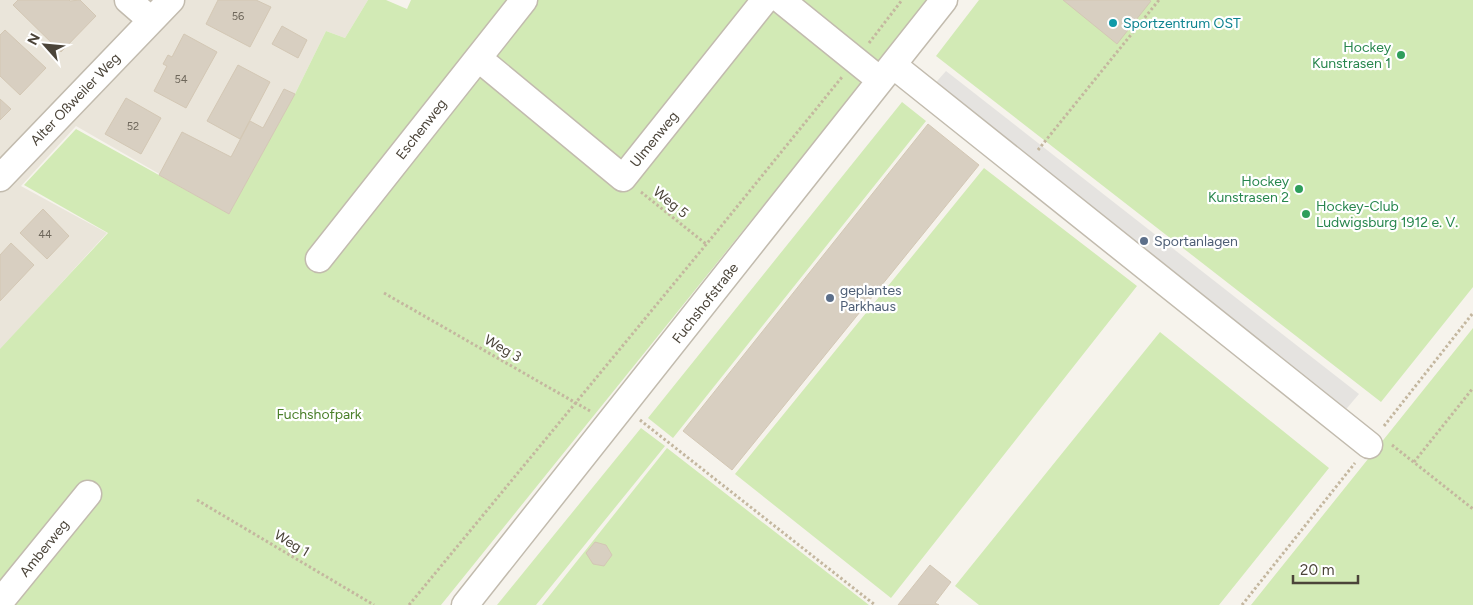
<svg xmlns="http://www.w3.org/2000/svg" width="1473" height="605" viewBox="0 0 1473 605" font-family="Figtree,sans-serif">
<rect width="100%" height="100%" fill="#f6f3ec"/>
<path fill="#eae5da" d="M0,0H368L345,38L326,31L295,94L229,214L76,126L21,186L107,233L0,350Z"/>
<path fill="#d2eab5" d="M368,0H386L407,9L411,0H929L441,605H0V349L108,233L24,185L76,129L229,214L295,94L326,31L345,38Z
M979,0H1473V287L1381,402L936,56Z
M902,102L926,121L673,438L648,418Z
M984,168L1137,286L891,598L735,474Z
M1473,328V605H1251Z
M1160,332L1329,468L1219,605H979L955,586Z
M641,428L665,446L536,605H497Z
M667,448L869,605H542Z"/>
<path fill="#e5e3e0" d="M946,71L1359,394L1342,414L931,88Z"/>
<path fill="#d8cfc1" stroke="#d3c7b4" d="M18,0H69L70,1L80,0L96,16L61,52L13,5Z
M218,0H256L271,7L250,47L206,24Z
M1063,0H1149L1151,1L1117,44Z
M282,26L307,40L298,58L272,44Z
M5,30L46,68L20,95L0,76V35Z
M184,34L217,52L186,108L154,91L167,66L163,64L168,55L172,57Z
M238,65L270,82L240,139L207,121Z
M284,89L295,94L229,214L159,175L182,132L231,157L250,121L263,128Z
M126,98L161,118L141,154L105,134Z
M0,99L11,109L0,120Z
M928,124L979,165L732,470L683,431Z
M43,209L69,236L47,259L20,233Z
M11,243L34,265L0,301V255Z
M595,542L606,545L612,555L604,566L593,564L586,553Z
M930,565L951,582L935,603L939,605H898Z"/>
<g fill="none" stroke-linecap="round" stroke-linejoin="round">
<g stroke="#c2bbae" stroke-width="29">
<path id="minor" d="M128,0L151,20
M781,0L880,80
M478,58L623,178L765,0
M893,65L1369,445
M0,178L171,0
M319,259L524,0
M0,602L88,494
M465,605L944,0"/>
</g>
<path stroke="#c4b79f" stroke-width="3" stroke-dasharray="2.5 2.5" stroke-linecap="butt" d="M869,43L902,0
M1038,150L1159,0
M641,192L706,244
M384,293L590,411
M640,420L875,605
M1384,426L1473,313
M1392,445L1473,509
M1414,462L1473,388
M197,500L374,605
M409,605L723,224L842,77
M1242,605L1355,463"/>
<use href="#minor" stroke="#fff" stroke-width="26"/>
</g>
<circle fill="#0f9aa8" stroke="#fff" stroke-width="2" cx="1113" cy="23" r="5"/>
<g fill="#2e9e5b" stroke="#fff" stroke-width="2">
<circle cx="1401" cy="55" r="5"/>
<circle cx="1299" cy="189" r="5"/>
<circle cx="1306" cy="214" r="5"/>
</g>
<g fill="#5c6f8a" stroke="#fff" stroke-width="2">
<circle cx="1144" cy="241" r="5"/>
<circle cx="830" cy="298" r="5"/>
</g>
<g text-anchor="middle" stroke-width="4.5" stroke-linejoin="round" paint-order="stroke">
<g font-size="11" fill="#6e675b">
<text x="238" y="20">56</text>
<text x="181" y="83">54</text>
<text x="133" y="130">52</text>
<text x="45" y="238">44</text>
</g>
<g font-size="14" fill="#0d838f" stroke="#fff" text-anchor="start">
<text x="1123" y="28">Sportzentrum OST</text>
</g>
<g font-size="14" fill="#27864d" stroke="#fff" text-anchor="end">
<text x="1391" y="52">Hockey<tspan x="1391" dy="16">Kunstrasen 1</tspan></text>
<text x="1289" y="186">Hockey<tspan x="1289" dy="16">Kunstrasen 2</tspan></text>
<text x="1316" y="211" text-anchor="start">Hockey-Club<tspan x="1316" dy="16">Ludwigsburg 1912 e. V.</tspan></text>
</g>
<g font-size="14" fill="#4b4439" stroke="#fff">
<text transform="translate(75 99) rotate(-46)" y="5">Alter Oßweiler Weg</text>
<text transform="translate(421 129) rotate(-52)" y="5">Eschenweg</text>
<text transform="translate(654 139) rotate(-51)" y="5">Ulmenweg</text>
<text transform="translate(671 202) rotate(39)" y="5">Weg 5</text>
<text transform="translate(705 303) rotate(-52)" y="5">Fuchshofstraße</text>
<text transform="translate(503 348) rotate(30)" y="5">Weg 3</text>
<text transform="translate(292 543) rotate(31)" y="5">Weg 1</text>
<text transform="translate(44 548) rotate(-51)" y="5">Amberweg</text>
</g>
<g font-size="14" fill="#4e5e75" stroke="#fff" text-anchor="start">
<text x="1154" y="246">Sportanlagen</text>
<text x="840" y="295">geplantes<tspan x="840" dy="16">Parkhaus</tspan></text>
</g>
<g font-size="14" fill="#4a7f2a" stroke="#fff">
<text x="319" y="419">Fuchshofpark</text>
</g>
</g>
<g transform="translate(45 45) rotate(297)" stroke="#ffffff" stroke-width="4" paint-order="stroke">
<path d="M0-4L9 19L0 12L-9 19Z" fill="#4b4439"/>
<text y="-8" font-size="14" font-weight="bold" text-anchor="middle" fill="#4b4439">N</text>
</g>
<path d="M1293 575v8h65v-8" fill="none" stroke="#4b4439" stroke-width="2.5"/>
<text x="1300" y="575" font-size="15" fill="#4b4439" stroke="#ffffff" stroke-width="4" paint-order="stroke">20 m</text>
</svg>
